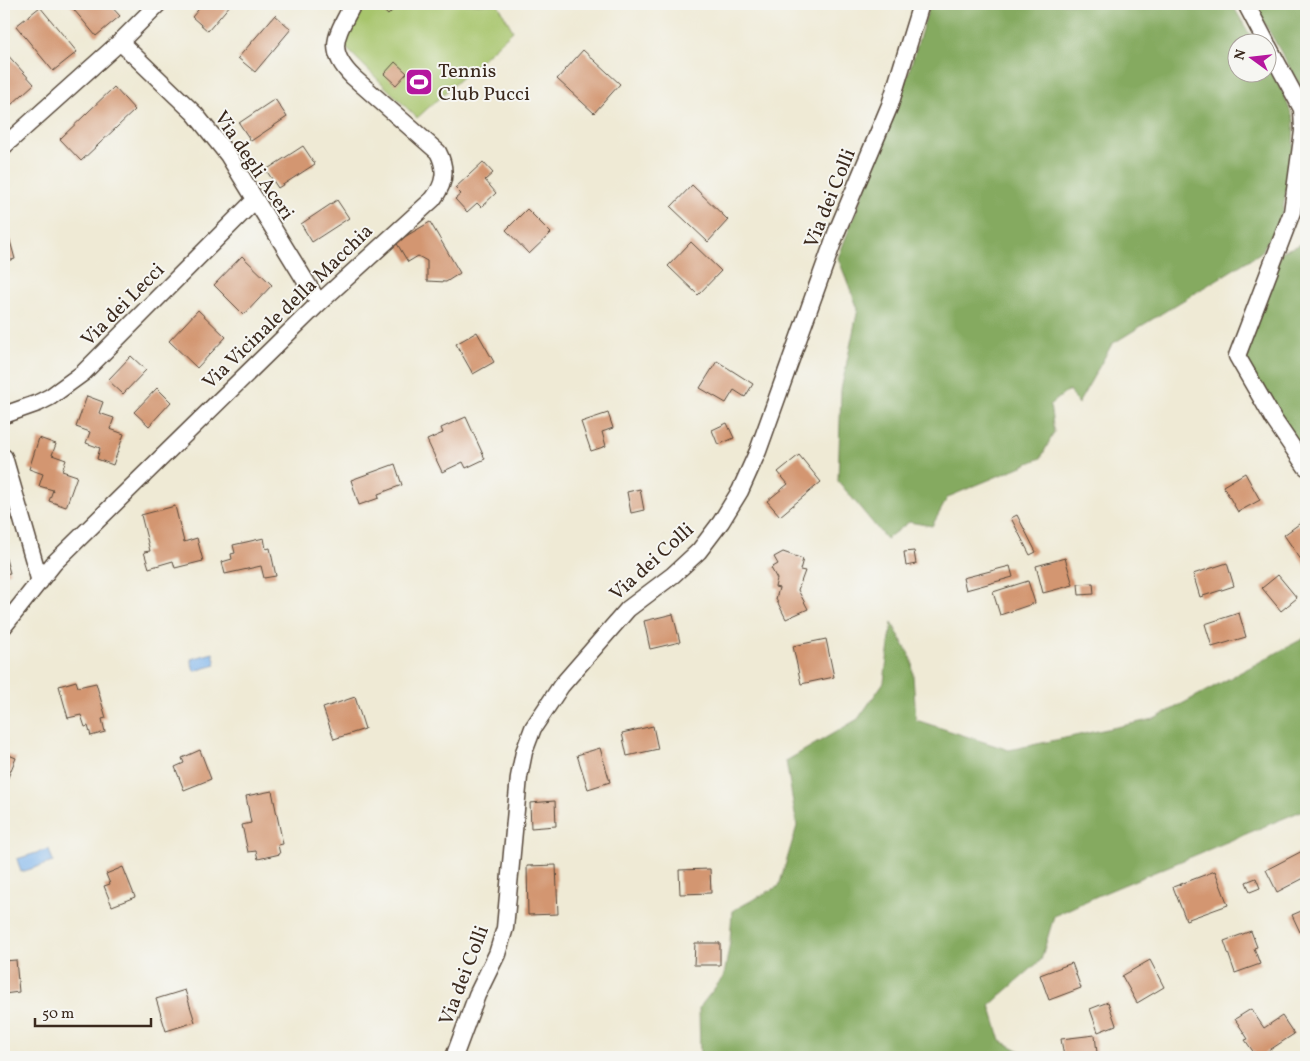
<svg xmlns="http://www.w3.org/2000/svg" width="1310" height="1061" viewBox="0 0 1310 1061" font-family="Vollkorn,serif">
<rect width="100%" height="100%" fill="#f6f6f2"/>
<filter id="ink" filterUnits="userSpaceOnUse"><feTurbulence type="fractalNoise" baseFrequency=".02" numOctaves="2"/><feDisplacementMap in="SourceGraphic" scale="10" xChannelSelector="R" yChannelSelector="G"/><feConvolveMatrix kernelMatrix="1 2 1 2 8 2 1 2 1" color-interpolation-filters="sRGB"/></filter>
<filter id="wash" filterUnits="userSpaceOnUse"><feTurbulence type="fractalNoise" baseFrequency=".0096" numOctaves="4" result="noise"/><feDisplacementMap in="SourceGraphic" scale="20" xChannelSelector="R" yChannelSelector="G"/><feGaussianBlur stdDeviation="1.12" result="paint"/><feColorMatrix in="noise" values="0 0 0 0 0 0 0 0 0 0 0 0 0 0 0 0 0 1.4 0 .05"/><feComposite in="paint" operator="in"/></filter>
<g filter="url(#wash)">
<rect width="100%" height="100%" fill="#efead5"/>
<path fill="#a7c56c" stroke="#717845" d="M361,4H498L513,31L417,118L344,46Z"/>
<path fill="#85aa60" stroke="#606a3f" d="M930,4H1170L1171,6L1174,4H1232L1254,42H1238V72H1268V66L1284,95L1294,120L1293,150L1281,221L1260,253L1112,344L1078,404L1069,390L1050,405L1054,432L1041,458L948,497L932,526L909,522L886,539L838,481L841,390L858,309L838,258L905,84Z
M1254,4H1306V96L1257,10Z
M1306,242V465L1241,356L1281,252Z
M892,623L912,660L916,720L1009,750L1154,719L1306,637V809L1097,896L1054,916L1041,960L990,1005L1001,1041L1032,1057H700L699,1008L724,976L730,942L732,911L779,886L797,826L786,761L858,719L884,682Z"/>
<path fill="#7db4ec" stroke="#5c6f85" d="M213,653L216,665L194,671L191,659Z
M49,849L53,862L21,872L17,859Z"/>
<g id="blocks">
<path fill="#d39671" d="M69,4H109L120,16L96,36Z
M203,4H231L208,31L192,17Z
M376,4H399L388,15Z
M40,7L77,52L53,71L16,26Z
M275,15L291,29L255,72L238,58Z
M583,50L620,84L594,113L557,79Z
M4,51L34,84L11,105L4,97Z
M395,62L407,73L396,85L384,74Z
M114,87L135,110L81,161L60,139Z
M275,99L287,117L251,141L239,123Z
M303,146L315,164L278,188L266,170Z
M483,162L493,173L485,180L496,193L481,207L477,203L467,212L455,199L461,194L455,188Z
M692,185L728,220L708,242L671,207Z
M337,200L349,218L312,242L301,224Z
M527,209L551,233L529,254L506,230Z
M4,219L15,259L4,262Z
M430,222L460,273L446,282L427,281V261L418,256L408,262L396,242Z
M691,242L721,271L698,295L668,266Z
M242,256L272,285L244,315L214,285Z
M198,310L226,337L197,368L169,341Z
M477,332L494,362L473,374L456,344Z
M131,356L146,370L123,394L108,380Z
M717,361L753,384L745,397L734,390L726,403L700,388Z
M157,388L171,402L149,426L134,412Z
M87,396L103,402L99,413L114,418L110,429L124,434L113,465L97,459L100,448L86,443L90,432L76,427Z
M608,413L613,428L602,432L606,446L591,451L581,422Z
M466,417L485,459L466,468L463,462L442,472L427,440L443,433L441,428Z
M727,423L734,438L718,445L712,430Z
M39,438L56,444L52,455L66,460L62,471L77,476L66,507L49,501L53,490L39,486L43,474L29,469Z
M799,455L821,482L780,516L767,501L788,484L778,472Z
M395,464L402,485L378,494L379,498L359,505L351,480Z
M1245,473L1260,500L1238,512L1223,486Z
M640,489L644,510L631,513L627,492Z
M175,506L184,542L197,538L203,561L175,568L173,561L149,568L144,552L150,551L141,515Z
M1017,515L1036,552L1030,555L1011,518Z
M1306,519V567L1284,535Z
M264,538L266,549L270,548L276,576L264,578L261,566L225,574L222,562L232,559L231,554L235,553L233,545Z
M914,551L916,564L906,566L904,552Z
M4,552L10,573L4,574Z
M783,552L803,559L800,570L805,571L798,590L808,609L786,619L776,599L779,588L775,587L777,579L771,568L778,564L774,557Z
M1065,558L1073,585L1043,593L1036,566Z
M1227,563L1234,586L1200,597L1193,574Z
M1010,566L1013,577L966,590L963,578Z
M1278,575L1297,598L1281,611L1262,588Z
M1028,581L1035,603L1000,615L993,592Z
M1093,583L1094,594L1079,595L1078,584Z
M1239,613L1246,637L1212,647L1205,624Z
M673,614L680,642L650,649L644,621Z
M826,639L834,677L801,684L793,646Z
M76,681L78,687L96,683L106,718L102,719L105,732L91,736L88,726L85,727L81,715L68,718L59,686Z
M355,697L365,729L334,739L323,708Z
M653,726L658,749L627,756L622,733Z
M600,748L610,782L588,789L577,755Z
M200,750L211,779L184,790L175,767L184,763L182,758Z
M4,753L16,758L4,787Z
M272,791L283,844L278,845L280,854L258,859L256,851L248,852L242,825L251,823L246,796Z
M555,801L556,826L531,828L530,803Z
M1306,849V877L1277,892L1266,870Z
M556,865L558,914L528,915L527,866Z
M123,867L135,897L112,906L104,886L110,884L106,874Z
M710,869L711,893L680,894L679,870Z
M1215,871L1228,905L1186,920L1173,887Z
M1256,878L1260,888L1250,892L1246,882Z
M1306,909V929L1300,932L1292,915Z
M1251,931L1257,947L1254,948L1260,964L1235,973L1224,941Z
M695,943H720V965H694Z
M16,960L19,992L4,994V961Z
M1150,960L1164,987L1137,1003L1122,976Z
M1072,963L1081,988L1049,1000L1040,975Z
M185,990L195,1022L166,1031L156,999Z
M1108,1002L1116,1025L1098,1032L1090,1009Z
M1251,1009L1264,1028L1282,1016L1294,1034L1259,1057H1257L1245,1040L1248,1039L1235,1019Z
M1095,1035L1097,1053L1064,1057L1061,1039Z"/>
</g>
</g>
<g filter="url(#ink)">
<use href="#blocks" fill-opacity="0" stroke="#564739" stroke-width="1"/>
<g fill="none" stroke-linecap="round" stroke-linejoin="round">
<g stroke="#564739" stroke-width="19">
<path id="minor" d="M1246,4L1266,42
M120,42L195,114L228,155L319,303
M1268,46L1302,109L1303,131L1292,212L1237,356L1274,420L1306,467
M4,146L120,42L158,4
M4,415L38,403L50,397L83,373L255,200
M4,457L40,582
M4,626L54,563L319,303L433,199C445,184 447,169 438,152L353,77C324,48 338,34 353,4
M454,1057L477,995L497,954L505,928L519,777L524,752L533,728L561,686L628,609L673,575L699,551L721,522L740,491L758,451L837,231L890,105L921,4"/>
</g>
<use href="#minor" stroke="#fff" stroke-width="16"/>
</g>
</g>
<defs>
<g id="stadium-square" transform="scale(1.4375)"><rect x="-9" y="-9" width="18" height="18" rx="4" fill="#b5179e" stroke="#f6f6f2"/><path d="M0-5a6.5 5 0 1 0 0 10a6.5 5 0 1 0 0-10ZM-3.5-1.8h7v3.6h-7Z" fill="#fff"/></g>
</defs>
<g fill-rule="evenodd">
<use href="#stadium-square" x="419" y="82"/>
</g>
<g text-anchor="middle" stroke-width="4" stroke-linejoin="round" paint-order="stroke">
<g font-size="20" fill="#3b2a1e" stroke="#f6f6f2" text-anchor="start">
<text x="438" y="77">Tennis<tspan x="438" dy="23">Club Pucci</tspan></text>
</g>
<g font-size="20" fill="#3b2a1e" stroke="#f6f6f2">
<text transform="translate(255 165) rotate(56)" y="7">Via degli Aceri</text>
<text transform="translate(829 198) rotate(-68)" y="7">Via dei Colli</text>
<text transform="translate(122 304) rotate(-45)" y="7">Via dei Lecci</text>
<text transform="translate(287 306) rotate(-44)" y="7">Via Vicinale della Macchia</text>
<text transform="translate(651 561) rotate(-42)" y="7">Via dei Colli</text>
<text transform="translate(463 975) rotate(-69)" y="7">Via dei Colli</text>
</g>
</g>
<rect width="1310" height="1061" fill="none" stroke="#f6f6f2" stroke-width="20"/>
<g transform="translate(1252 58) rotate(285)"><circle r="24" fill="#f6f6f2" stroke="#aba49d"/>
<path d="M0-4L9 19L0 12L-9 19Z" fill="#b5179e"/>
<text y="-8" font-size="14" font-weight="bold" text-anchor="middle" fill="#3b2a1e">N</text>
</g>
<path d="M35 1018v8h116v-8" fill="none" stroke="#3b2a1e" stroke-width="2.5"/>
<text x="42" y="1018" font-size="15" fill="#3b2a1e" stroke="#f6f6f2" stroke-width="4" paint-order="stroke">50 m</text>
</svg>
